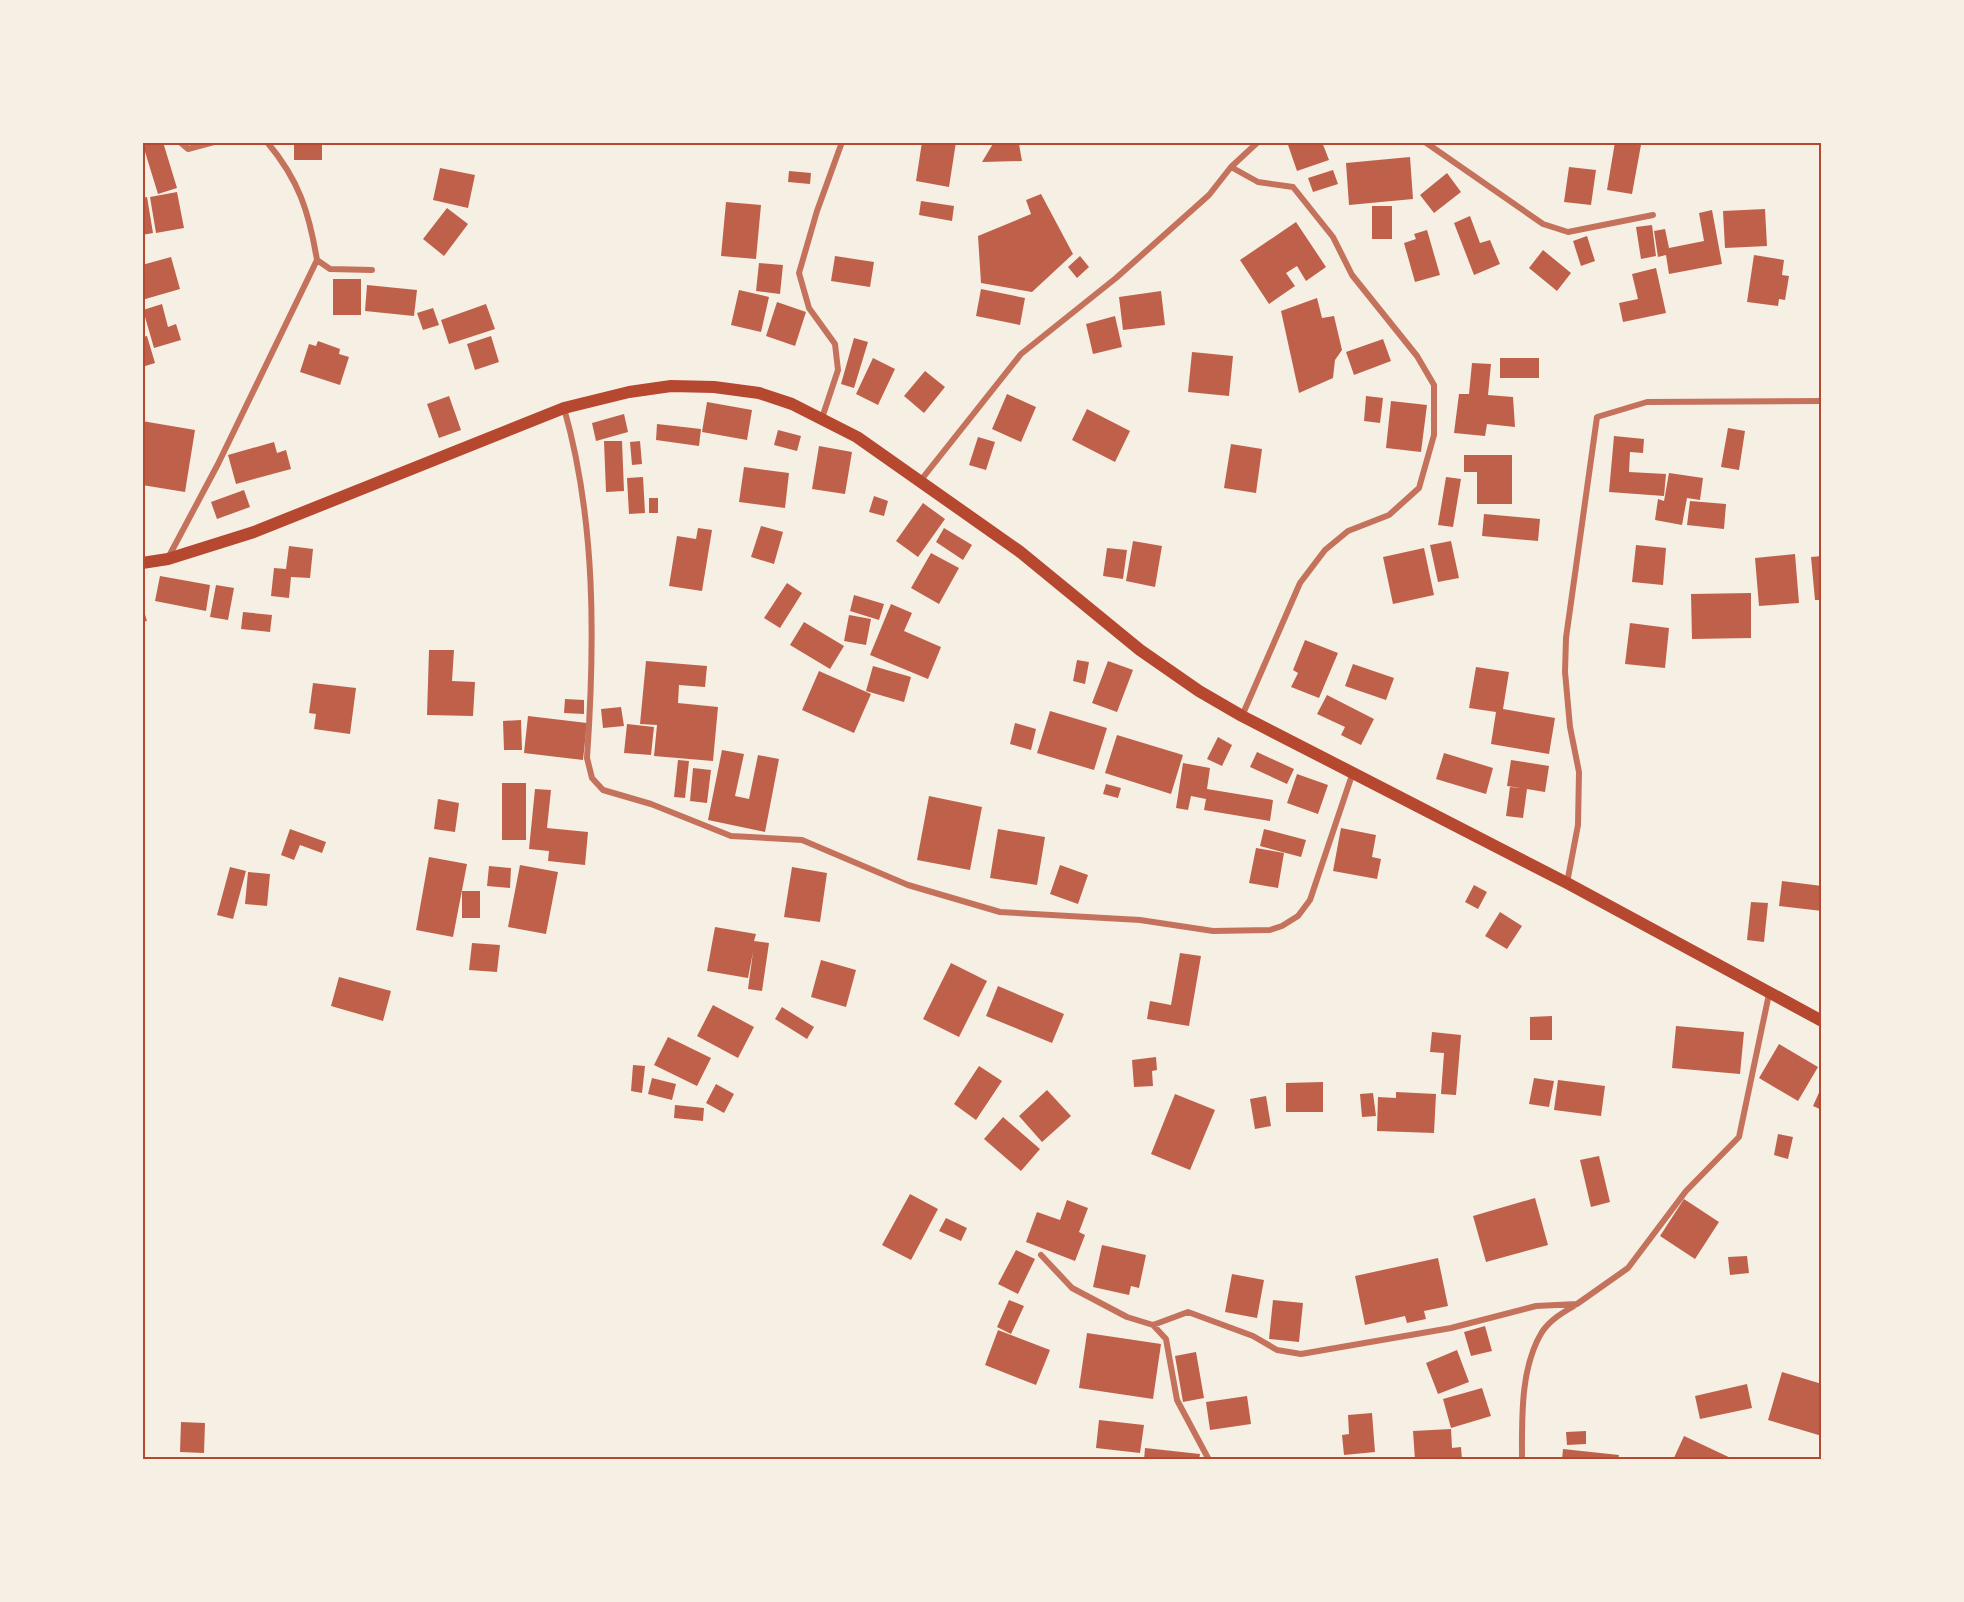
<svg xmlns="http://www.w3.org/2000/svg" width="1964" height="1602" viewBox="0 0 1964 1602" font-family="Rubik,sans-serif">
<rect width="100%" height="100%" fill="#f6efe4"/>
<path fill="#bf614a" d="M142,142H163L177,188L158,194Z
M294,142H322V160H294Z
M922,142H956L949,187L916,181Z
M994,142L1019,144L1022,161L982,162Z
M1287,142H1322L1329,160L1297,171Z
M1615,142L1641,145L1632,194L1607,190Z
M1410,157L1413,199L1349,205L1346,163Z
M1569,167L1596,170L1591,205L1564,202Z
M440,168L475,175L468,208L433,200Z
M1333,170L1338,184L1313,192L1308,178Z
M789,171L811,173L810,184L788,182Z
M1447,173L1461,192L1434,213L1420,195Z
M177,192L184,228L156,233L150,197Z
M1041,194L1073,254L1032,292L981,283L978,236L1031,214L1026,200Z
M147,197L153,233L142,235V198Z
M921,201L954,206L952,221L919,215Z
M726,202L761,205L756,259L721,256Z
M1372,206H1392V239H1372Z
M447,208L468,224L444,256L423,239Z
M1765,209L1767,246L1725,248L1723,211Z
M1712,210L1722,264L1669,274L1666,255L1658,257L1654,231L1665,229L1669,248L1704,241L1699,213Z
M1470,216L1480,243L1490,240L1500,264L1474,275L1454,223Z
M1296,222L1326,267L1306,281L1297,266L1286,273L1295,286L1269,304L1240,260Z
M1652,225L1656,256L1641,259L1636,227Z
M1427,230L1440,275L1415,282L1404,243L1416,239L1414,234Z
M1587,236L1595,261L1581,266L1573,241Z
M1543,250L1571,273L1557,291L1529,268Z
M1754,255L1784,260L1782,275L1789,276L1785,300L1779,299L1778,306L1747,302Z
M835,256L874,262L870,287L831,281Z
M1080,256L1089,267L1077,278L1068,267Z
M171,257L180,289L142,300V265Z
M759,263L783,265L780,294L756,291Z
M1656,268L1666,313L1623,322L1619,303L1638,299L1632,274Z
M333,279H361V315H333Z
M367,285L417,290L414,316L365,311Z
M981,289L1025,298L1020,325L976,316Z
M739,290L769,297L761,332L731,325Z
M1161,291L1165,325L1123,330L1119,297Z
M1317,298L1322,318L1334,316L1342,350L1335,360L1333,378L1299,393L1281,311Z
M777,302L806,312L795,346L766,336Z
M162,304L168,327L176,324L181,340L154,348L143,310Z
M486,304L495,329L449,344L441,320Z
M433,308L439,325L423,330L417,313Z
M1115,316L1122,347L1093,354L1086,324Z
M147,336L155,363L142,367V337Z
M491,336L499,362L475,370L467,344Z
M854,338L868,342L854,388L841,384Z
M1383,339L1391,361L1354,375L1346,352Z
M318,341L340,349L339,354L349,357L340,385L300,372L309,344L316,346Z
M1192,352L1233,356L1229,396L1188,392Z
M873,358L895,369L878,405L856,394Z
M1500,358H1539V378H1500Z
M1472,363L1491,364L1488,395L1513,397L1515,427L1487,424L1485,436L1454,433L1459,394H1469Z
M925,371L945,387L924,413L904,396Z
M1007,394L1036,407L1021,442L992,429Z
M449,396L461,430L439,438L427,404Z
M1366,396L1383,398L1380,423L1364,421Z
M1391,401L1427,405L1421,452L1386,448Z
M707,402L752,410L747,440L702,432Z
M1087,409L1130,431L1115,462L1072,440Z
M624,414L628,432L596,441L592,423Z
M142,421L195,430L185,492L142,485Z
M657,424L701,429L699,446L656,440Z
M1728,428L1745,431L1739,470L1721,467Z
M778,430L801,436L797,451L774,445Z
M1614,436L1644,439L1643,453L1630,452L1629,472L1666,474L1664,496L1609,492Z
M978,437L995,442L986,470L969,465Z
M604,441H622L624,491L606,492Z
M640,441L642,464L632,465L630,442Z
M274,442L277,453L286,450L291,469L236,484L228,455Z
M1231,444L1262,449L1256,493L1224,488Z
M819,446L852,452L845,494L812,489Z
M1464,455H1512V504H1477V472H1464Z
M744,467L789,473L785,508L739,502Z
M1669,473L1703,478L1700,500L1687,498L1682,525L1655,520L1658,499L1664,501Z
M643,477L645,513L629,514L627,478Z
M1446,477L1461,479L1453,527L1438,525Z
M244,490L250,507L217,519L211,502Z
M874,496L888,501L884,516L869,512Z
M649,498H658V513H649Z
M1690,501L1726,504L1724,529L1687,525Z
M923,503L945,519L918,557L896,541Z
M1484,514L1540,519L1538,541L1482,536Z
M761,526L783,532L774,564L751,557Z
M698,528L712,530L702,591L669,586L677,536L696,539Z
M944,528L972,545L963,560L936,542Z
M1133,541L1162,546L1155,587L1126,581Z
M1451,541L1459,578L1438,582L1430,545Z
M1636,545L1666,548L1663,585L1632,582Z
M289,546L313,549L310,578L291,577L289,598L271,596L274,568L286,569Z
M1107,548L1127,550L1123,579L1103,576Z
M1424,548L1434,595L1393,604L1383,557Z
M931,553L959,568L939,604L911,588Z
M1795,554L1799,603L1759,606L1755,558Z
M1822,556V600H1815L1811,557Z
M160,576L210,585L206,611L155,601Z
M787,583L802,593L780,628L764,618Z
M216,585L234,588L228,620L210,617Z
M1751,593V638L1692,639L1691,594Z
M854,595L884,604L879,620L850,611Z
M891,604L912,613L904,631L941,647L928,679L870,655Z
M142,605L147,621L142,622Z
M243,612L272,615L270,632L241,629Z
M849,615L871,619L866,645L844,641Z
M804,622L844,646L830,669L790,645Z
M1630,623L1669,628L1665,668L1625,664Z
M1305,640L1338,653L1319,698L1291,687L1298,673L1293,670Z
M429,650H454L452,681L475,682L473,716L427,715Z
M1077,660L1089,662L1085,684L1073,681Z
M646,661L707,666L705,687L679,685L678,703L718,707L713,761L654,756L657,725L640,724Z
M1108,661L1133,670L1117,712L1092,703Z
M1353,664L1394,678L1386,700L1345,686Z
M873,666L911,677L904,702L866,691Z
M1476,667L1509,672L1503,709L1555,718L1549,754L1491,744L1496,712L1469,708Z
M819,671L871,694L854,733L802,710Z
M313,683L356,688L350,734L314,729L316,714L309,713Z
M1327,695L1374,719L1361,745L1341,735L1345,727L1317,714Z
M565,699L584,700V714L564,713Z
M621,707L624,726L603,728L601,709Z
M1050,711L1107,728L1094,770L1037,753Z
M528,716L587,723L583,760L524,753Z
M521,720L522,750H504L503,721Z
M1015,723L1036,729L1031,750L1010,744Z
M627,724L654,727L651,755L624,753Z
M1117,735L1183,755L1171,794L1105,773Z
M1218,737L1232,745L1222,766L1207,759Z
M722,750L744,754L735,796L749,799L758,755L779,759L765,832L708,820Z
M1257,752L1294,769L1287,784L1250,767Z
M1444,753L1493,768L1486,794L1436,779Z
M678,760L689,761L685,798L674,797Z
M1511,760L1549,766L1545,792L1527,789L1523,818L1506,816L1510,787L1520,788L1507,786Z
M1183,763L1210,768L1207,789L1273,800L1270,821L1204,810L1206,799L1191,796L1188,810L1176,808Z
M693,768L711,770L707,803L690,801Z
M1297,774L1328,785L1318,814L1287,803Z
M502,783H526V840H502Z
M1106,784L1121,788L1118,798L1103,794Z
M535,789L551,790L547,828L588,832L585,865L548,861L549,851L529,849Z
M929,796L982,807L970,870L917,860Z
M438,799L459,803L455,832L434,829Z
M1341,828L1376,835L1372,857L1381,859L1377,879L1333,871Z
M290,829L326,842L322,853L300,845L294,860L281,855Z
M998,829L1045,837L1037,885L990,878Z
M1264,829L1306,840L1301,857L1260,846Z
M1256,848L1284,853L1278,888L1249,883Z
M429,857L467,864L453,937L416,930Z
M520,865L558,872L546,934L508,927Z
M1060,865L1088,875L1078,904L1050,894Z
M489,866L511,868L510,888L487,886Z
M230,867L246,871L233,919L217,915Z
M792,867L827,873L820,922L784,917Z
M248,872L270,874L267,906L245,904Z
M1782,881L1822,886V911L1779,906Z
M1474,885L1487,892L1478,909L1465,902Z
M462,891H480V918H462Z
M1751,902L1768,903L1764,942L1747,940Z
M1500,912L1522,926L1507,949L1485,936Z
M715,927L756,934L754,941L769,943L762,991L748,989L753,952L748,978L707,971Z
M472,943L500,945L497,972L469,970Z
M1180,953L1201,956L1189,1026L1147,1019L1150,1001L1171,1005Z
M821,960L856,970L846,1007L811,997Z
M951,963L987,981L959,1037L923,1019Z
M339,977L391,991L383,1021L331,1006Z
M998,986L1064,1014L1052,1043L986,1016Z
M713,1005L754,1027L738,1058L697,1036Z
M782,1007L814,1027L807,1039L775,1019Z
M1552,1016V1040H1530V1017Z
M1676,1026L1744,1032L1740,1074L1672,1068Z
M1432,1032L1461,1035L1456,1095L1441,1094L1444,1053L1430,1052Z
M668,1037L711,1058L697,1086L654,1065Z
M1779,1044L1818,1067L1798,1101L1759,1078Z
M1156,1057L1157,1070L1152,1071L1153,1086L1134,1087L1132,1060Z
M633,1065L645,1066L642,1093L631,1091Z
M979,1066L1002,1081L976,1120L954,1104Z
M652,1078L676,1084L672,1100L648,1094Z
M1534,1078L1554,1081L1549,1107L1529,1104Z
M1558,1080L1605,1086L1601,1116L1554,1110Z
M1323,1082V1112H1286V1083Z
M716,1084L734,1094L724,1113L706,1103Z
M1822,1086V1110L1813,1106Z
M1047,1090L1071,1116L1042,1142L1019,1116Z
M1396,1092L1436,1094L1434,1133L1377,1131L1378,1097L1396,1098Z
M1373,1093L1376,1116L1362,1117L1360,1094Z
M1175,1094L1215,1110L1190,1170L1151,1154Z
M1266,1096L1271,1126L1255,1129L1250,1099Z
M675,1105L704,1108L703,1121L674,1118Z
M1003,1117L1040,1149L1021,1171L984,1139Z
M1778,1134L1793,1137L1788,1159L1774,1155Z
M1599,1156L1610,1202L1591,1207L1580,1160Z
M910,1194L938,1209L911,1260L882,1245Z
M1535,1198L1548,1245L1486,1262L1473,1216Z
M1684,1199L1719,1222L1695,1259L1660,1236Z
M1067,1200L1088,1208L1079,1232L1085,1235L1075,1261L1026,1242L1037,1212L1060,1220Z
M946,1218L967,1228L961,1241L939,1231Z
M1102,1245L1146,1255L1139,1288L1131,1286L1129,1295L1093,1287Z
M1016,1250L1035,1259L1018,1294L998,1284Z
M1747,1256L1749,1273L1730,1275L1728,1257Z
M1438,1258L1448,1306L1424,1311L1426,1319L1407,1323L1405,1316L1365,1325L1355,1276Z
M1232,1274L1264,1280L1257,1318L1225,1312Z
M1009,1300L1024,1306L1011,1334L997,1327Z
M1273,1300L1303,1303L1299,1342L1269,1339Z
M1485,1326L1492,1351L1471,1356L1464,1332Z
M998,1330L1050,1350L1036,1385L985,1365Z
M1087,1333L1161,1344L1153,1399L1079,1388Z
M1457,1350L1469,1382L1438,1394L1426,1363Z
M1196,1352L1204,1398L1183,1402L1175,1356Z
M1782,1372L1822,1384V1436L1768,1420Z
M1747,1384L1752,1408L1700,1419L1695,1396Z
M1482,1388L1491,1416L1451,1428L1443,1399Z
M1247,1396L1251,1424L1210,1430L1206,1402Z
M1372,1413L1375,1452L1344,1455L1342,1435L1349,1434L1348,1415Z
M1099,1420L1144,1425L1140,1453L1096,1448Z
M181,1422L205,1423L204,1453L180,1452Z
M1451,1429L1452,1448L1461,1447L1462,1460H1415L1413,1431Z
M1586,1431V1444L1567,1445L1566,1432Z
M1684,1436L1735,1460H1673Z
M1145,1448L1200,1454L1199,1460H1144Z
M1563,1449L1619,1455L1618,1460H1562Z"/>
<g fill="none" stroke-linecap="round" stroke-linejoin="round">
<path stroke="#c5725c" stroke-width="6" d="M180,142L188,149L214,142
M267,142C299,180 309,212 317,260L330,269L372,270
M1425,142L1543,224L1568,232L1653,215
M1231,167L1258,182L1293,187L1333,237L1352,275L1417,356L1434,385V435L1419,488L1389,515L1348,531L1325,550L1300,583L1242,716
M564,408C596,521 595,642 587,758L592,778L603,790L651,804L731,836L802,840L908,885L1000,912L1140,920L1213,931L1270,930L1282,926L1298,916L1310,900L1353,772
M822,418L838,370L835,344L809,308L799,273L817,211L842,142
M921,480L1021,354L1116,278L1209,195L1231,167L1258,142
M168,558L218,464L317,260
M1567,883L1578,825L1579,772L1570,727L1565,672L1566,638L1597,417L1647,402L1822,401
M1041,1255L1072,1288L1127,1317L1153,1325L1188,1312L1253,1336L1277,1350L1301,1354L1451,1328L1536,1306L1577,1304L1628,1268L1686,1191L1739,1137L1769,994
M1153,1325L1166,1339L1177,1400L1209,1460
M1522,1460C1522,1419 1520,1368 1542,1332C1550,1320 1562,1313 1574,1306"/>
<path stroke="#b5482f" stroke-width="12" d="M142,563L168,559L254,532L564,408L629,392L671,386L714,387L759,393L792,404L857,437L1019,551L1140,650L1199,691L1242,716L1567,883L1822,1021"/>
</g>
<rect width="1964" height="1602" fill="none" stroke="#f6efe4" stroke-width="288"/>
<rect x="144" y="144" width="1676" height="1314" fill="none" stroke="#b5482f" stroke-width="2"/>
</svg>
